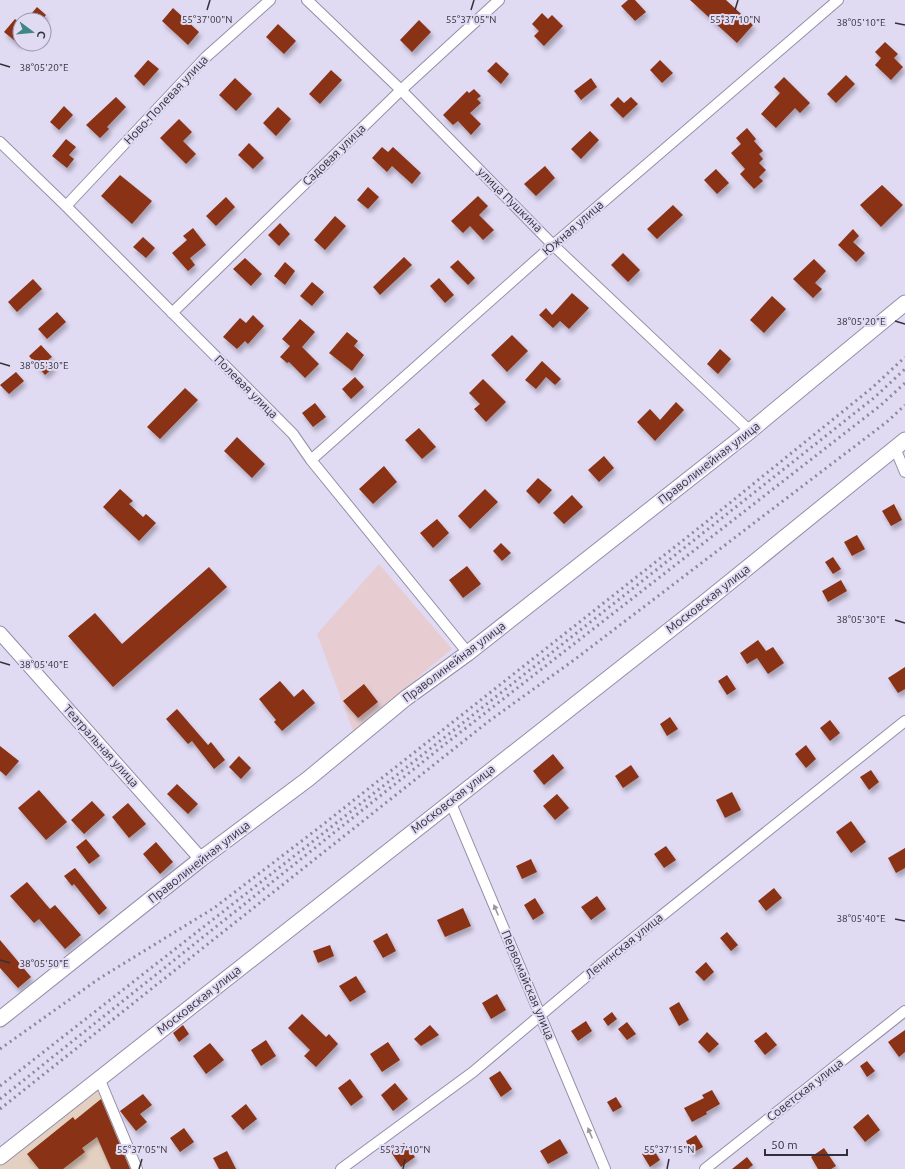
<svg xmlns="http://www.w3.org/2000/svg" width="905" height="1169" viewBox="0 0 905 1169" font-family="Ubuntu,sans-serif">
<defs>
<filter id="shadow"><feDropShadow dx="2.5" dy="4.5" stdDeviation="2" flood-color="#0004"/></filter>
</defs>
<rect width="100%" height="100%" fill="#e0daf3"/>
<path fill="#e4d0c1" d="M100,1087L134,1169H0V1165Z"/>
<path fill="#e7cdd1" d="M379,564L452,649L353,731L317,634Z"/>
<path fill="#8a3215" filter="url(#shadow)" d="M628,0H635L646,12L635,21L621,6Z
M690,0H726L753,25L737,43Z
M37,7L46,15L42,20H26Z
M173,8L199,32L188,45L162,21Z
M542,13L548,19L552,15L563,26L544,46L534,36L539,31L532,24Z
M15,19L20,23V45L4,32Z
M419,20L431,32L412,52L400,40Z
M278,24L296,41L284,54L266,37Z
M885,42L898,54L894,58L903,67L891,80L875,65L881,58L875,52Z
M148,60L159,69L144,86L134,76Z
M660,60L673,73L662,83L650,70Z
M496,62L509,74L501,84L487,71Z
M331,70L342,80L320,104L309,94Z
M846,75L855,84L836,103L827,94Z
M784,77L810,103L800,113L795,108L776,128L761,114L780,93L774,87Z
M235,78L252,94L236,111L219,95Z
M591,78L597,87L581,100L574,91Z
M474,89L481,96L477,99L481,103L470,113L481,124L471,135L458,121L453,125L443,115L467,91L469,93Z
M116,97L126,107L107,127L109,129L100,138L86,125Z
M618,97L624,103L631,97L638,104L623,118L610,105Z
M64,106L73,115L59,130L50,122Z
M278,107L291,119L276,136L263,123Z
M179,119L192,132L183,141L196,154L186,164L160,138Z
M747,128L756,139L754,141L763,151L759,154L763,159L759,163L766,170L759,177L763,181L754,189L740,174L745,169L731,153L741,144L736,138Z
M590,131L599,140L581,159L571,149Z
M66,139L76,147L69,155L74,159L67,168L52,156Z
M249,143L264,158L253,169L238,155Z
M382,147L388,152L393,147L421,173L412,184L392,166L387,172L372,158Z
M545,166L555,178L536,196L524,184Z
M716,169L729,183L717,194L704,180Z
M120,175L152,201L132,224L101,196Z
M882,185L903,205L881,227L860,205Z
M368,187L379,197L368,209L357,200Z
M478,196L488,206L479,215L494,230L483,240L470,226L463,233L451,221Z
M226,197L235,207L216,226L206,216Z
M673,205L683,215L657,239L647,229Z
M335,216L346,226L325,250L314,240Z
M280,223L290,234L279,246L268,235Z
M193,228L206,245L190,258L195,265L188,271L172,253L187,240L183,236Z
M853,229L859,236L853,242L865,253L856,262L838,245Z
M143,237L155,248L146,258L133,247Z
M623,253L640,270L628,282L611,265Z
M404,257L412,265L380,295L373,287Z
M245,258L262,274L251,286L233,269Z
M814,259L826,271L815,283L822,289L813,298L793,279Z
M458,260L475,278L468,285L450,267Z
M285,262L295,271L285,285L274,276Z
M439,278L454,295L445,303L430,286Z
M33,279L42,289L17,312L8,302Z
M312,282L324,292L312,306L300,296Z
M572,293L589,308L569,329L560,321L553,328L539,315L546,308L552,315Z
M772,296L786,309L764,333L750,320Z
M57,312L66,322L47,339L38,329Z
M253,315L264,326L248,344L245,341L237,349L223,337L240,318L246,323Z
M300,319L315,332L302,347L319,364L305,378L289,362L287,363L280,357L290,346L282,339Z
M347,332L358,341L354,346L364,355L352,371L329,353Z
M512,335L528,351L507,372L491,355Z
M41,345L52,357L48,360L54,367L45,375L29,356Z
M720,349L731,359L718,374L707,364Z
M542,361L561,379L555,385L546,377L536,389L525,380Z
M16,372L24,381L9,394L0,385Z
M355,377L364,387L351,399L342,389Z
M483,379L506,402L486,422L474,409L480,404L469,393Z
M185,388L198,400L160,439L147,427Z
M676,402L684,410L655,441L637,422L650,409L660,420Z
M315,403L326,417L313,427L302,413Z
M419,428L436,447L422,459L405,440Z
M237,437L265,464L252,478L224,451Z
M604,456L614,468L599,482L588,470Z
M384,466L397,482L373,504L359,489Z
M538,478L552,490L539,504L526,491Z
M120,489L133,501L129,504L143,517L146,514L156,523L139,541L103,507Z
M485,489L498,502L470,529L458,516Z
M572,495L583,507L564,524L553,513Z
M894,504L902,520L891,526L882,511Z
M437,519L449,533L433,548L420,533Z
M857,535L865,549L852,556L844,542Z
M501,543L511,553L502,561L493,551Z
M833,557L841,569L833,574L825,562Z
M467,566L481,584L463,598L449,580Z
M209,567L227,587L113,687L68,636L95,613L122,644Z
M841,580L847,591L828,602L822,591Z
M758,640L766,651L773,647L784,663L768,674L757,658L747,664L740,653Z
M905,667V689L898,693L888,678Z
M727,675L736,689L727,695L718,681Z
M280,681L294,697L303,689L315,703L282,731L274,722L276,720L259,699Z
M364,684L378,702L358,718L343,701Z
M177,709L208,745L211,742L225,760L214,769L192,741L188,744L166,719Z
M670,717L678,729L667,736L660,724Z
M830,720L840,733L830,741L820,728Z
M806,745L816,759L806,768L795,754Z
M0,746L19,761L6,776L0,771Z
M553,754L564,768L544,785L533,771Z
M239,756L251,768L241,779L229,767Z
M631,765L639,777L623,788L615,776Z
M871,770L879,782L869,790L860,777Z
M177,784L198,804L188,814L167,794Z
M39,790L67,822L46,840L18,808Z
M732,792L741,810L725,818L716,800Z
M557,794L569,808L555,820L543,806Z
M92,801L105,815L84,834L71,820Z
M128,803L146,824L129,838L112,817Z
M851,821L866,842L851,853L836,832Z
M86,839L100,856L89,864L76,847Z
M156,842L173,862L160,874L143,854Z
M666,846L676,860L664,868L654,854Z
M905,848V868L896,873L888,858Z
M531,859L537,872L522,879L516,866Z
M75,868L107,908L99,915L74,884L72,886L64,876Z
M27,882L50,909L55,905L81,935L65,949L39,919L34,923L10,896Z
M774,888L782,898L766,911L758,901Z
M597,896L606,909L591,920L581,907Z
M535,898L544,913L533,920L524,905Z
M463,908L471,926L445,937L437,920Z
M727,932L738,945L731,951L720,938Z
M387,933L396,951L383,958L373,941Z
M0,940L31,977L18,988L0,968Z
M330,945L334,956L318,963L313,951Z
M706,962L714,972L704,981L695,972Z
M356,976L366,992L350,1002L339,986Z
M497,994L506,1010L491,1019L482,1003Z
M679,1002L689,1020L679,1026L669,1008Z
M612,1012L617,1019L608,1026L603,1019Z
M302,1014L326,1037L329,1034L338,1044L316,1067L304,1056L310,1050L288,1028Z
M586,1021L592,1031L578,1041L571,1031Z
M627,1022L636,1034L627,1040L618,1029Z
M183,1025L189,1034L179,1042L173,1033Z
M430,1025L439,1035L421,1046L414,1039Z
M905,1030V1052L899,1057L888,1042Z
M707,1032L719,1044L709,1053L698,1042Z
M766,1032L777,1045L765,1055L754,1041Z
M266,1040L276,1056L261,1066L251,1050Z
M388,1042L400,1060L382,1072L370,1054Z
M210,1043L224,1060L206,1074L193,1056Z
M867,1061L875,1071L867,1077L860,1066Z
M500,1071L512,1089L501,1097L489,1078Z
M350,1079L363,1097L351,1106L338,1088Z
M395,1083L408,1099L393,1111L381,1095Z
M712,1090L720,1104L706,1112L707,1114L692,1122L684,1108L704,1098L702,1095Z
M143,1094L152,1105L140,1114L147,1122L136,1131L120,1111Z
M616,1097L622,1107L613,1112L607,1102Z
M101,1099L130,1169H111L97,1137L82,1148L85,1152L63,1169H39L27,1154L73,1117L75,1120Z
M246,1104L257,1119L243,1130L231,1116Z
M868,1114L880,1130L865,1142L853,1127Z
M184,1128L194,1142L180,1152L170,1138Z
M696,1135L703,1147L692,1153L686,1141Z
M560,1139L568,1153L548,1164L540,1151Z
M404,1143L415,1157L401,1167L391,1152Z
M652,1147L660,1160L650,1167L642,1154Z
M824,1148L836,1166L831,1169H818L811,1157Z
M227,1151L236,1169H219L213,1158Z
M747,1157L753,1165L748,1169H732Z"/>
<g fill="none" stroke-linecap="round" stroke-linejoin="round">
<g stroke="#948ea6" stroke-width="12">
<path id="minor" d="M307,0L401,90L553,245L750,431
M0,142L66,206L293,434L311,460L468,653
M66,206L206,57L270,0
M172,313L401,90L499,0
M895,448L905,472
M311,460L553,245L838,0
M450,801L605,1169
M99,1078L137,1169
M341,1169L473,1072L600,965L905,721
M705,1169L905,1011"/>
</g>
<g stroke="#948ea6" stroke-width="15">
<path id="tertiary" d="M0,633L201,859"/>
</g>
<g stroke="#948ea6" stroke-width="17">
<path id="secondary" d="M0,1019L201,859L308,779L406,698L468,653L750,431L905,303
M0,1157L704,603L905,440"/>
</g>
<use href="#minor" stroke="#fff" stroke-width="10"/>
<use href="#tertiary" stroke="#fff" stroke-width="13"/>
<use href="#secondary" stroke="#fff" stroke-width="15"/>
<path stroke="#8e899b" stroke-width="3" stroke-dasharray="2 4" stroke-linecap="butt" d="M0,1049L100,978L214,908L316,830L705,523L873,387L905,357
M0,1086L321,835L875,397L905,369
M0,1099L444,745L881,405L905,383
M0,1109L489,721L574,660L888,421L905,405"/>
</g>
<defs><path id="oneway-solid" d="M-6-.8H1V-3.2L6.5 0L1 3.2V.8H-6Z"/></defs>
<g fill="#99989c">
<use href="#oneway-solid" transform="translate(496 910) rotate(-113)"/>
<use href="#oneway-solid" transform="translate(590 1133) rotate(-113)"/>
</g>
<path fill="none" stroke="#33303a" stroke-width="1.5" d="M207,10L210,0M471,10L474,0M735,10L738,0M895,23L905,25M0,64L10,67M895,321L905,324M0,363L10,366M895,620L905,623M0,662L10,665M895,919L905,921M0,960L10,963M139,1169L142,1159M403,1169L405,1159M667,1169L669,1159"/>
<g text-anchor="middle" stroke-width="4" stroke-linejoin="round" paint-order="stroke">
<g font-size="12" fill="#33303a" stroke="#e0daf3">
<text transform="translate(166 100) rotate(-47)" y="4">Ново-Полевая улица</text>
<text transform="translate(334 155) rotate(-44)" y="4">Садовая улица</text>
<text transform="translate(510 200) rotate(45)" y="4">улица Пушкина</text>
<text transform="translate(573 228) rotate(-41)" y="4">Южная улица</text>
<text transform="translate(246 387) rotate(45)" y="4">Полевая улица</text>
<text transform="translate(709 463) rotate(-38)" y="4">Праволинейная улица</text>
<text transform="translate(708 599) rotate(-38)" y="4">Московская улица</text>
<text transform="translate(454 662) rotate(-37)" y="4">Праволинейная улица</text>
<text transform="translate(101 746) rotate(48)" y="4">Театральная улица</text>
<text transform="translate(453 799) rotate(-38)" y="4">Московская улица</text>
<text transform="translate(199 862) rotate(-38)" y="4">Праволинейная улица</text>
<text transform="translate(624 946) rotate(-39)" y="4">Ленинская улица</text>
<text transform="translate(528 985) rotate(67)" y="4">Первомайская улица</text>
<text transform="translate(199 1000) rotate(-38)" y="4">Московская улица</text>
<text transform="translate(805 1090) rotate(-38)" y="4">Советская улица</text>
</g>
</g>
<g font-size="10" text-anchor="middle" fill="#33303a" stroke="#e0daf3" stroke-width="4" stroke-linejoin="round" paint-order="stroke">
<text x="207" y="23">55°37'00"N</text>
<text x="471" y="23">55°37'05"N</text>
<text x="735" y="23">55°37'10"N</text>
<text x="861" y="26">38°05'10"E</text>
<text x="44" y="71">38°05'20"E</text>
<text x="861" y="325">38°05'20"E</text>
<text x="44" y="369">38°05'30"E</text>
<text x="861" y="623">38°05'30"E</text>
<text x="44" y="668">38°05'40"E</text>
<text x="861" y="922">38°05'40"E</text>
<text x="44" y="967">38°05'50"E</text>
<text x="142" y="1153">55°37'05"N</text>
<text x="405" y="1153">55°37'10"N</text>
<text x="669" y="1153">55°37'15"N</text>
</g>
<g transform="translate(32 32) rotate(106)"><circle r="19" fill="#e0daf3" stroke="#9b96a9"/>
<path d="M0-3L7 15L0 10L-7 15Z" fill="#3e8687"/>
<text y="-6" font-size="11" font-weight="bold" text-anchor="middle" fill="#33303a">С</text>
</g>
<path d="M765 1149v6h82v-6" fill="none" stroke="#33303a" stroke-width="2"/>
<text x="771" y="1149" font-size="12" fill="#33303a" stroke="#e0daf3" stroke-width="3" paint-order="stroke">50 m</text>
</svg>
